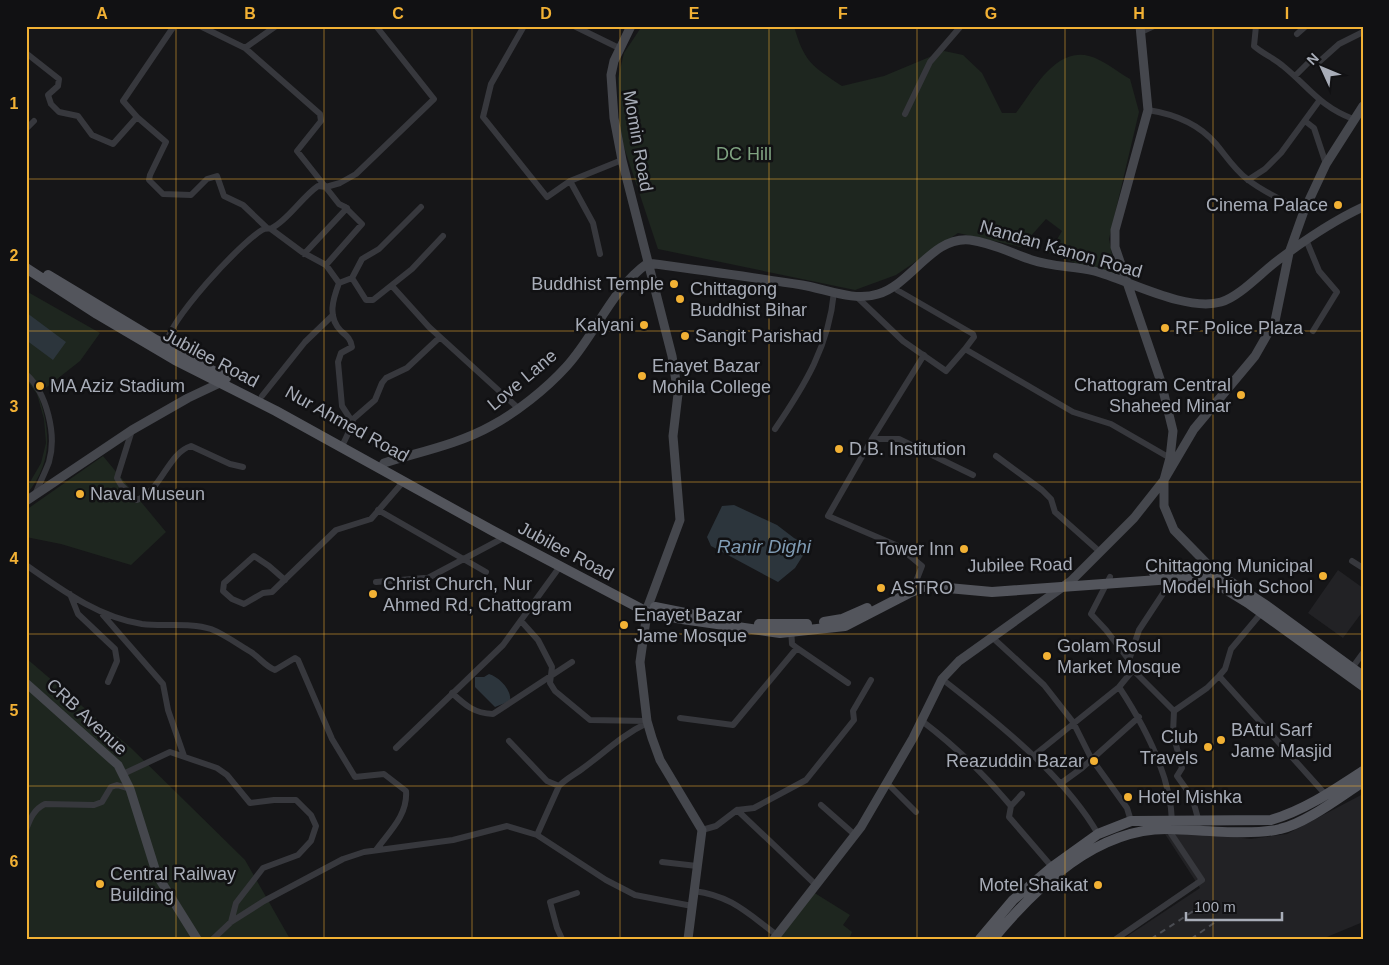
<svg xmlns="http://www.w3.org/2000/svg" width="1389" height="965" viewBox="0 0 1389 965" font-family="Helvetica,sans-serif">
<rect width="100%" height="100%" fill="#161618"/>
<path fill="#222225" d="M1338,570L1363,588V611L1343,638L1308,613Z
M1363,794V922L1322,939H1123L1200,888L1165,834H1207L1251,839L1287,834Z"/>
<path fill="#1e261f" d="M642,26H794C804,62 812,66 842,86L884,76L944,51L963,55L982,73L1002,113H1016C1033,91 1055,47 1089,56C1102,59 1118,72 1130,79L1139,112L1109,239L1117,279L1049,253L1062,231L1046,219L1021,247L958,233L896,275L855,290L658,249L620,135L618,78L624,53Z
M26,291L100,333L80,361L38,394C51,431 53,463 26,495V489L41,463L46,443L44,419L37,394L26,379Z
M103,456L166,532L131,565L61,544L26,537V510Z
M26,658L131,748L245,860L290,939H26Z
M813,892L850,915L843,925L852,932L849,939H778Z"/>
<path fill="#2c353c" d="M27,313L66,342L53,360L26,340Z
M734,505L777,525L794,538L809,546L795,568L778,582L711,546L707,537L722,506Z
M489,674C499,677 512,690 510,701L495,707L475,687V677H484Z"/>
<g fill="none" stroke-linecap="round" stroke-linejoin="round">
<path stroke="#37383d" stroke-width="6" d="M200,26L245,48L320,114L321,121L297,151L339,204L345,207L362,224L326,265
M524,26L491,84L483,117L547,197L570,181L622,160
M574,26L619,48
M1256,26L1254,46C1263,54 1274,58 1283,66C1309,87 1319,106 1353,119
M1141,32L1154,26
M1297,34L1306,26
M245,48L276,26
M26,53L59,79L58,86L48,95L51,104L59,112L78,116L92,135L113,144L137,117L123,101L174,26
M1295,76L1309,62L1320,61L1339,44L1363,32
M1148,110C1174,114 1199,124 1216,144C1226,156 1234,169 1247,179C1264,193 1285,201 1304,211
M905,114L930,62L961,26
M137,117L166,142L150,175L149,180L163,194L191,195L207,179L217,176L224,196L243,205L267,228
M1305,121L1314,128L1326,164
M26,129L34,121
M1248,180L1265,169L1281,153L1319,101
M570,181L593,223L600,254
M271,229L302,252L326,265L339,283C333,299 327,317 341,331C347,336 351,339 352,347L341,353L338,362L342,406L353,423L344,442
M1307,242L1319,271L1337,292L1313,331
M304,254L347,208
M352,278L366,300H373L412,269L443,236
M339,283L352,278L362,259L379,249L421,207
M392,286L429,327L518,408
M896,286L897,290L973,334L974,337L965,349
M857,297L903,341L946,371L965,349L1073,412L1111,424L1170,458
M166,345C169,320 239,244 262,230C265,228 269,229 272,228C288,220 302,197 318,186L326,187L340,183L356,174L434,99L376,26
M26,374C47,393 57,435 49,462C45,473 39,484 35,495
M262,396L305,342L333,315
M352,420L375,400L382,383L386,378L407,368L440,337
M775,429C805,385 829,346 834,292
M132,430L117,478L121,485L137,500C161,491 168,453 191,446L230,464L243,467
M872,439H899L973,475
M996,456L1042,490L1051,499L1055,512L1100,552
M378,510L486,572
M1352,561L1363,568
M26,565C62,590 98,617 142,624C164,627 189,622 211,629C224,634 239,645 251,652C260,658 265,666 275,670L295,658L298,660L332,739L355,777L384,774L406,791C408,815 389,832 376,850
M1110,577L1091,614L1106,630L1129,660
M285,580L269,566L254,556L224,583L223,591L232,599L244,604L263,593L272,592L336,530L371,519L403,482
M376,582L424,578
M915,584L922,566L898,546L828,516L872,439L924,355
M411,587L505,537
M70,594L78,614L115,649L117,661L108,682
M103,615L163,684L168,710L184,756
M521,621L538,640L552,667L550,683L555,691L590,720L647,721
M791,628L792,644L797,648L848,683
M993,638L1044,685L1073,722L1091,758L1127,808L1131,821
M1352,668L1363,653
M1133,670L1174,711L1173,733L1182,768L1177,776L1192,797L1199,822
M1219,676L1326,795
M942,679C996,721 1064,775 1098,834
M1119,687C1144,725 1171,776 1172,822
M452,693C466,706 474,713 493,714L572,662
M1174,711L1207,688L1219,676L1225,669L1231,649L1263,611
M680,718L733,725L797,648
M922,721C955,746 984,774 1011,806
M509,741L547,781L559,786
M396,748L503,645L561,565
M1032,757L1119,687L1133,670L1129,660L1139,630L1164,592L1169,578
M123,774L170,752L217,768L227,775L250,803L274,800H296L311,815L316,826L311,841L298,855L263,868L236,903L231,922
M887,783L916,812
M1060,784L1082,768L1139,717
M1022,794L1011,806L1009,817L1052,867
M821,805L855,835
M737,810L816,885
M26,830C30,819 34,809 45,804L94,805L102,802L111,787L117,785L130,789
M702,830L716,826L737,810L754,808L806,780L854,720L853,711L871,680
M537,835L559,786C566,779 574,775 582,769C604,753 622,735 647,723
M662,862L697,866
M694,891C732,896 747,913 777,935
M213,939L231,922L264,901L343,859L364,852L453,840L507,826L537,835L606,880L635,895L692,906
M562,939L557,928L550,902L577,893
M1116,939L1202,880L1168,829"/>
<path stroke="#45474d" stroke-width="9" d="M631,26L614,61L611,75L614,118L622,160L672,356L678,394L673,436L680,520L648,606L640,662L647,721L652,738L660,760L702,830L688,939
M1140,26L1148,110L1115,230V247L1161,382L1173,431L1170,458L1164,480V506L1174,530L1215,572
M648,263C699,270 751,277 802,285C826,289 854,302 878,294C912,284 932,236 970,240C993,243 1011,253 1032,260C1052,267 1074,266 1094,271C1128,280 1185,312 1221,302C1239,297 1261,273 1277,261C1302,242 1335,220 1363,207
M381,469L384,463C419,452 459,444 491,426C517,412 546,389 566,367C595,336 611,289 648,263
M26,501L132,430L188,398L224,381
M26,683L118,765L130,789L157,875L197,939
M774,939L861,827L913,738L942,679L959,661L1071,581L1134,518L1164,480L1194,429L1255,356L1275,321L1289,253L1304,211L1326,164L1363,106"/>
<path stroke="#53555c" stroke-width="10" d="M26,268L97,314L175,360L276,411L493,531L647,612L682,619L780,633L845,626L909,593L926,586L992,592L1200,577L1212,581L1248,603L1363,686
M48,275L156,340L226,378
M1154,573L1182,570L1215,572L1267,606L1363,676
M655,607L700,616
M824,622L842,619L867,608
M759,624H807
M980,939L1013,900L1052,867L1098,834L1131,821L1271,820C1305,810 1334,790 1363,771
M993,939C1037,886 1097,827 1170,829C1201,830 1252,836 1280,829C1305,824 1341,796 1363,782"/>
<path stroke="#4a4c52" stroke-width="2" stroke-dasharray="6 5" stroke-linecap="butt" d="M1151,939L1201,906
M1191,939L1214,923"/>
</g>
<path fill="none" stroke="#f2b134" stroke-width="1" stroke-opacity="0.55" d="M176,26V939M324,26V939M472,26V939M620,26V939M769,26V939M917,26V939M1065,26V939M1213,26V939M26,179H1363M26,331H1363M26,482H1363M26,634H1363M26,786H1363"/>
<g fill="#f2b134" stroke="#111113" stroke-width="2">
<circle cx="1338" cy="205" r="5"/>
<circle cx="674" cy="284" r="5"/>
<circle cx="680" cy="299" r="5"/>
<circle cx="644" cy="325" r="5"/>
<circle cx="1165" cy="328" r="5"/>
<circle cx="685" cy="336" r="5"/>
<circle cx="642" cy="376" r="5"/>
<circle cx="40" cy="386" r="5"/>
<circle cx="1241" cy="395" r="5"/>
<circle cx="839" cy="449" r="5"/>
<circle cx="80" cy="494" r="5"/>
<circle cx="964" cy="549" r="5"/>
<circle cx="1323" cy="576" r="5"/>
<circle cx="881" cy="588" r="5"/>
<circle cx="373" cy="594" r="5"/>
<circle cx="624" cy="625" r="5"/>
<circle cx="1047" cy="656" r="5"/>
<circle cx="1221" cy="740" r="5"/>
<circle cx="1208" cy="747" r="5"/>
<circle cx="1094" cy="761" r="5"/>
<circle cx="1128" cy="797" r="5"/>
<circle cx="100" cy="884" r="5"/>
<circle cx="1098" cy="885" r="5"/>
</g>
<g text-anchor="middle" stroke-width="5" stroke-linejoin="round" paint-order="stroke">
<g font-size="18" fill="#a8adb8" stroke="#111113">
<text transform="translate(638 141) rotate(80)" y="6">Momin Road</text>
<text transform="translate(1061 249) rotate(16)" y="6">Nandan Kanon Road</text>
<text transform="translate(211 358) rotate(28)" y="6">Jubilee Road</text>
<text transform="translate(522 380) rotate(-40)" y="6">Love Lane</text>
<text transform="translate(347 424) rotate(29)" y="6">Nur Ahmed Road</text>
<text transform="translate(566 551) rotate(28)" y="6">Jubilee Road</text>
<text transform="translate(1020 565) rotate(-1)" y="6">Jubilee Road</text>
<text transform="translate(87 717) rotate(43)" y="6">CRB Avenue</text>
</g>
<g font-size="18" fill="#7fa381" stroke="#111113">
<text x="744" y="160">DC Hill</text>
</g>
<g font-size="18" fill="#a8adb8" stroke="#111113" text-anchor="start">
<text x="1328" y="211" text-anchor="end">Cinema Palace</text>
<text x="664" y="290" text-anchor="end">Buddhist Temple</text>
<text x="690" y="295">Chittagong<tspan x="690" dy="21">Buddhist Bihar</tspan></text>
<text x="634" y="331" text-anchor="end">Kalyani</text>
<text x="1175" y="334">RF Police Plaza</text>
<text x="695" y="342">Sangit Parishad</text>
<text x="652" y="372">Enayet Bazar<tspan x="652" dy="21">Mohila College</tspan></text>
<text x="1231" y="391" text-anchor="end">Chattogram Central<tspan x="1231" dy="21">Shaheed Minar</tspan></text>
<text x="50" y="392">MA Aziz Stadium</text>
<text x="849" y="455">D.B. Institution</text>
<text x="90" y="500">Naval Museun</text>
<text x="954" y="555" text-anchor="end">Tower Inn</text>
<text x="1313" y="572" text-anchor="end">Chittagong Municipal<tspan x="1313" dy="21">Model High School</tspan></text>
<text x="383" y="590">Christ Church, Nur<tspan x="383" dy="21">Ahmed Rd, Chattogram</tspan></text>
<text x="891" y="594">ASTRO</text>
<text x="634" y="621">Enayet Bazar<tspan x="634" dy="21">Jame Mosque</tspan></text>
<text x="1057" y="652">Golam Rosul<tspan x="1057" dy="21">Market Mosque</tspan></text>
<text x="1231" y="736">BAtul Sarf<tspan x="1231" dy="21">Jame Masjid</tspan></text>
<text x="1198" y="743" text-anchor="end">Club<tspan x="1198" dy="21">Travels</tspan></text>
<text x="1084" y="767" text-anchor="end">Reazuddin Bazar</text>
<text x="1138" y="803">Hotel Mishka</text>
<text x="110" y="880">Central Railway<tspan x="110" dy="21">Building</tspan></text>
<text x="1088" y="891" text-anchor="end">Motel Shaikat</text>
</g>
<g font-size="19" font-style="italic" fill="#7f9bb3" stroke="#111113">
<text x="764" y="553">Ranir Dighi</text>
</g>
</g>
<rect width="1389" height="965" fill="none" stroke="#111113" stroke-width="55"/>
<g transform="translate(1322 68) rotate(314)" stroke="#111113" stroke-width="4" paint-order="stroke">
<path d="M0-4L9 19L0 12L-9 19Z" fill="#a8adb8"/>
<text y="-8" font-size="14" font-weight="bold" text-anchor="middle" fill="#a8adb8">N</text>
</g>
<path d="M1186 912v8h96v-8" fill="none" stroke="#a8adb8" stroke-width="2.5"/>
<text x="1194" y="912" font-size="15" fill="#a8adb8" stroke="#111113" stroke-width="4" paint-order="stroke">100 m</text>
<rect x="28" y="28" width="1334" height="910" fill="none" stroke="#f2b134" stroke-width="2"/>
<g font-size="16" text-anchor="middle" font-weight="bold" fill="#f2b134">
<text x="102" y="19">A</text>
<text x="250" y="19">B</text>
<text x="398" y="19">C</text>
<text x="546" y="19">D</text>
<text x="694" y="19">E</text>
<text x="843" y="19">F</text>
<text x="991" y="19">G</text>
<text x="1139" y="19">H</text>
<text x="1287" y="19">I</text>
<text x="14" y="109">1</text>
<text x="14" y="261">2</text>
<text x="14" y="412">3</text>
<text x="14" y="564">4</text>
<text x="14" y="716">5</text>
<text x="14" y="867">6</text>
</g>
</svg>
